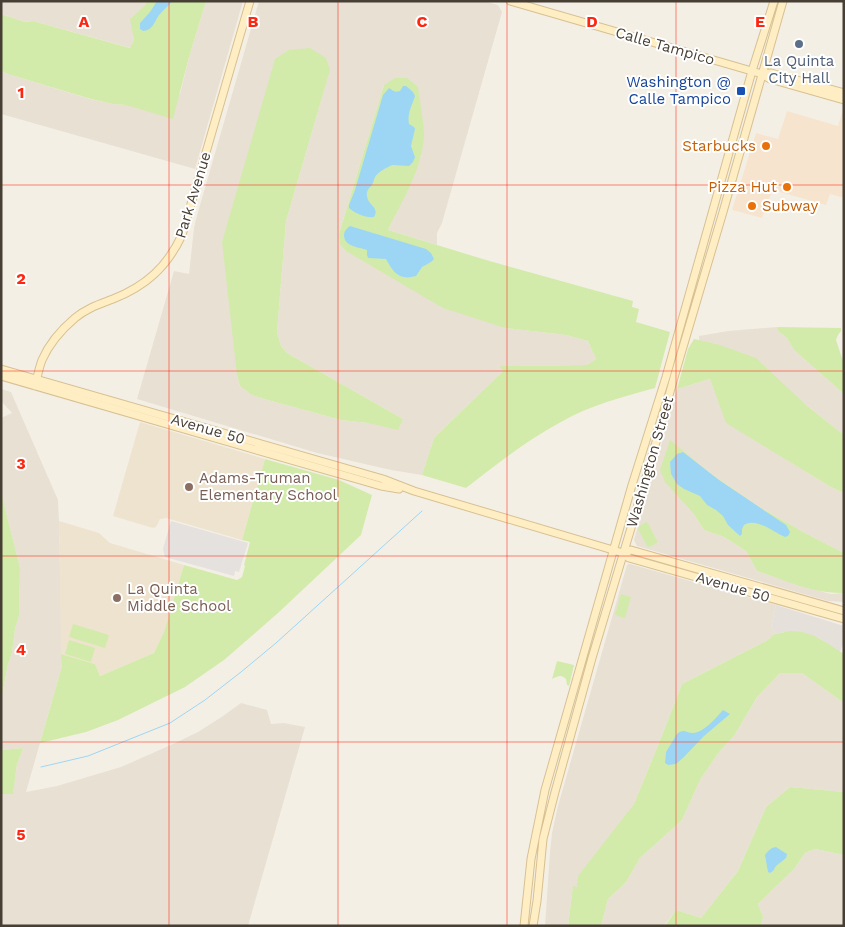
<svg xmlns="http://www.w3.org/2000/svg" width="845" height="927" viewBox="0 0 845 927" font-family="'Work Sans',sans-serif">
<rect width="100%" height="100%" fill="#f4efe5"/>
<path fill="#e8e0d3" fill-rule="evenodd" d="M1,1H147L145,5L131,19L134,40L131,48L33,21L25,22L1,14Z
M206,1H243L195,169L1,114V71L11,75L90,99L113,104L126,105L180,94L189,57Z
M259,1H484L498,5L502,12L442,223L437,233V245L388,230L410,184L421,156L384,85L339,234L505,328L566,335L588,341L596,359L587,365L512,366L502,365L503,371L434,438L422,475L391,470L317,453L137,399L174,271L189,274L194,228L196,219ZM330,70L286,221L277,332L281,346L287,353L403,419L368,423L341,420L264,399L250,394L240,386L237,375Z
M778,327V331L787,338L794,350L844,394V435L806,405L717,344L699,341V336L728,331Z
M710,379L727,423L831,487L844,493V553L805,533L761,508L710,473L670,441L693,513L704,530L724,537L746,551L757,571L808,588L831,594L844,593V602L828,601L637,546L634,540L677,389Z
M1,389L11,392L58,500L59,521L62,666L26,792L57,786L121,767L173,744L198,732L223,716L241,703L267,710L271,724L284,723L305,727L248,926H1V794L13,793L17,764L23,748L1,750V701L8,664L12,653L15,629L19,616L20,568L1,492V418L12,413L1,401Z
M628,564H630L776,605L771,627L775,634L766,641L682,684L659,743L634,804L577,887H573L568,926H545L550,852L552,833L558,806L627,565Z
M780,673H802L844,703V792L790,787L766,807L738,871L701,918L676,910L664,926H601L608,899L626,882L640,858L682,820L700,780L719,752L734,736L757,697Z
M815,849L844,855V926H761L763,917L758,904L794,869L805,853Z"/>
<path fill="#f7e4cf" d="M843,110L844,111V198L830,194L826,205L773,190L768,201L762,218L732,210L756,133L778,139L787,111L838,126Z"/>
<path fill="#e6e0da" d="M776,605L844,626V642L840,652L819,638L784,632L775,634L771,627Z"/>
<path fill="#eee3ce" d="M140,422L265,459L242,540L166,518L160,519L156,527L153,528L113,516Z
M59,521L99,533L110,543L184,565L164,632L154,653L100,676L95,664L61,654Z"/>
<path fill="#d2ebab" d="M147,1H206L189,57L173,119L126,105L113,104L91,99L11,75L1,71V14L25,22L33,21L130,48L134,40L130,19L145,5Z
M310,48L326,58L330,70L286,221L277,332L281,346L287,353L403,419L398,430L368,423L341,420L264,399L250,394L240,386L237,375L222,242L275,59L289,50Z
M395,78H407L418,87C420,102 423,118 424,133C424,166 402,201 388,230L486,260L633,301L632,307L639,309L636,322L670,332L655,388C623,397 590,405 561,422C527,440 497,464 466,488L422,475L434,438L503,371L500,367L502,365L512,366L587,365L596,359L588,341L566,335L505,328L443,308L346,251L340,244L339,234L384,85Z
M778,327L841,328V331L838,335L836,340L844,364V394L794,350L787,338L778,331Z
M694,339L717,344L756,358L806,405L844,435V493L831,487L726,423L710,379L677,389L688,349Z
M670,440L710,473L761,508L805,533L844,553V593C814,594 785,580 757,571L746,551L724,537L704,530L693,513L665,482L660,470Z
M265,459L339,480L372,495L361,535L278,613L224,660L185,687L118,720L86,732L40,743L62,666L61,654L95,664L100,676L154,653L164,632L184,565L237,580L242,577L245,566L244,565L250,542L242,540Z
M1,492L20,568L19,616L15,629L12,653L8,664L1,701Z
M646,522L648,523L657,541V543L649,547L647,546L638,529L639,526Z
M621,594L631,597L625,618L615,615Z
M73,624L109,635L105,648L69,637Z
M790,631C813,631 825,642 844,654V703L802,673H780L757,697L734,736L719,752L700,780L682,820L640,858L626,882L608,899L601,926H568L573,886L577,887L578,876L634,804L659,743L682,684L766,641L775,634Z
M69,640L95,648L91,662L65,654Z
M557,661L574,665L569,686L567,685L566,679C561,674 558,676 552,679Z
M23,748L17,764L13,794H1V750Z
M790,787L844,792V855L815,849L805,853L794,869L758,904L763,917L761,926H665L676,910L701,918L738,871L766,807Z"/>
<path fill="#e4e1de" d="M171,521L248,543L239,572L235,571L234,576L165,557L163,549Z"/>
<path fill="#9dd6f5" d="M157,1H172C169,6 164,9 160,14C154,21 154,30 143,31L140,29V23L150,12Z
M403,86H406L413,92L415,96C412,106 407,113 409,124L414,127L415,129L411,146L415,157L413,162L409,166L392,165C386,168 378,172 375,177C374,180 373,183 372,185C369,188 366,191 367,196C368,206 380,207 374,217C366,218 356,214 349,208V205L355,190L383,95L389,88C393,90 394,93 400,91Z
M350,226L426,249L431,253L434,259L431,262L422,267L416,276C399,281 393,272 386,259L368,258L367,255V250C359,247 345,247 344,236C344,231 346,229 350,226Z
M683,452L719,480L786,525L790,532L788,536L785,537C773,532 756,517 744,525L742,529V534L740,536L728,525L723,516L716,510L707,505L700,496L684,489L677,484L671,474L670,462L677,454Z
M723,710L730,714L704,736L684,757L676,764L668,765L665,763L666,752L677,734C684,728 685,733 693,733C703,733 716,718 723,710Z
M776,847L787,854L786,858L776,866L773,871L770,873L768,872L765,855C768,851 770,848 776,847Z"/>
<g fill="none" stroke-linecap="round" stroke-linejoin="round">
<path stroke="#9dd6f5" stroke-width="1" d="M41,767L88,756L170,723L205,700L241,672L276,643L422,511"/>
<g stroke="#d7c192" stroke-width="9">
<path id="secondary" d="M510,1L762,74L770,79L844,100
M762,74L771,73L844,93
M1,369L383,479L414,491L623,553L629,558L844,619
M1,376L381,486L399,489
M35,386C37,378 39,368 42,360C49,344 62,329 75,318C87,308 100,304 113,299C146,286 167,267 182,235L250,1
M623,553L631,550L844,611
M524,926L531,859L545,790L632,485L666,377L752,71L774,1
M533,926L537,901L543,839L555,792L592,658L643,488L675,374L723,212L783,1"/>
</g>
<use href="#secondary" stroke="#ffedc4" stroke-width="7"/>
</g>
<path fill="none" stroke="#ff2611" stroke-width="1" stroke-opacity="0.55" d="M169,1V926M338,1V926M507,1V926M676,1V926M1,185H844M1,371H844M1,556H844M1,742H844"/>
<circle fill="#5c6f8a" stroke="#fff" stroke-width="2" cx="799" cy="44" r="5"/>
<rect fill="#1a4fb4" stroke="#fff" stroke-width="2" x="736" y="86" width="10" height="10" rx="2.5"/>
<g fill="#e8710a" stroke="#fff" stroke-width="2">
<circle cx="766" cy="146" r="5"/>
<circle cx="787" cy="187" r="5"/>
<circle cx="752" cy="206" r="5"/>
</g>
<g fill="#8d6e63" stroke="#fff" stroke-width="2">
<circle cx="189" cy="487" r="5"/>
<circle cx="117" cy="598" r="5"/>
</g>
<g text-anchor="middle" stroke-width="4" stroke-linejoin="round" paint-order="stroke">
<g font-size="15" fill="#473e34" stroke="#fff">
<text transform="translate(665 46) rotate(16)" y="5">Calle Tampico</text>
<text transform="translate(193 195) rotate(-73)" y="5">Park Avenue</text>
<text transform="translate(208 429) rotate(16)" y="5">Avenue 50</text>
<text transform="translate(650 462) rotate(-74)" y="5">Washington Street</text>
<text transform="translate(733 587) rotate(16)" y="5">Avenue 50</text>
</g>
<g font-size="15" fill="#4e5e75" stroke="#fff">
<text x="799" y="66">La Quinta<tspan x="799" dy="17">City Hall</tspan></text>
</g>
<g font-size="15" fill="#164399" stroke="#fff" text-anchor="end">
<text x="731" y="87">Washington @<tspan x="731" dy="17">Calle Tampico</tspan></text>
</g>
<g font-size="15" fill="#c56008" stroke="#fff" text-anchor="end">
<text x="756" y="151">Starbucks</text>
<text x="777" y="192">Pizza Hut</text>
<text x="762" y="211" text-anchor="start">Subway</text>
</g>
<g font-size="15" fill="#785e54" stroke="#fff" text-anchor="start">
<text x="199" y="483">Adams-Truman<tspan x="199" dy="17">Elementary School</tspan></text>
<text x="127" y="594">La Quinta<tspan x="127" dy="17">Middle School</tspan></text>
</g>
</g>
<g font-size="16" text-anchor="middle" font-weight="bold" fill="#ff2611" stroke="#fff" stroke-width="4" stroke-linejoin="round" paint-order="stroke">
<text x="84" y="27">A</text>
<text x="253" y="27">B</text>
<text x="422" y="27">C</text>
<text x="592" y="27">D</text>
<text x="760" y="27">E</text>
<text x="21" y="98">1</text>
<text x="21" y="284">2</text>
<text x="21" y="469">3</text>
<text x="21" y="655">4</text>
<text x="21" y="840">5</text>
</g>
<rect width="845" height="927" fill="none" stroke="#473e34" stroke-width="5"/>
</svg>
